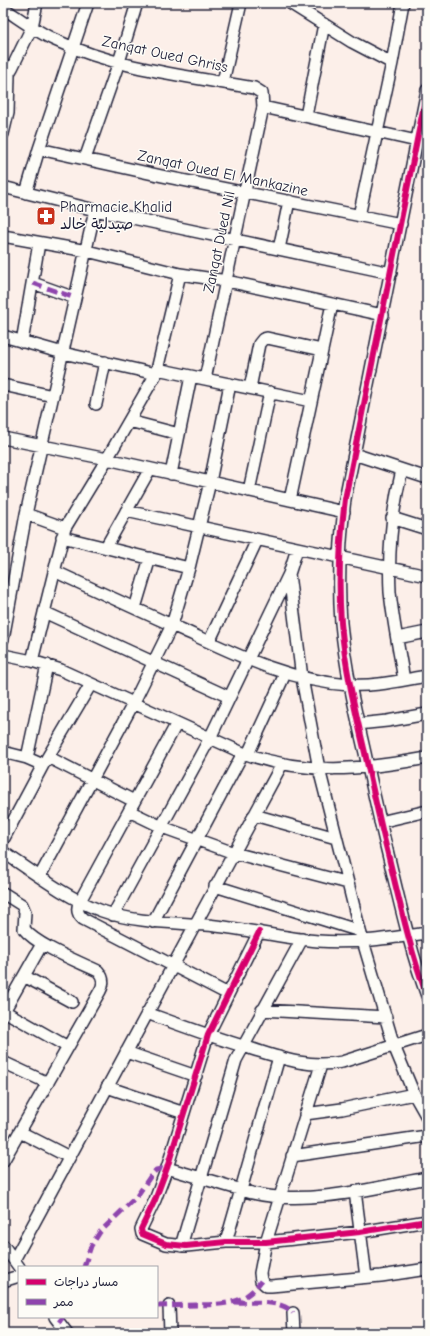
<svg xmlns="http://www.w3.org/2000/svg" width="430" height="1336" viewBox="0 0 430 1336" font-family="'Comic Neue','Playpen Sans Arabic',sans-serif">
<rect width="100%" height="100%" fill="#fcefe9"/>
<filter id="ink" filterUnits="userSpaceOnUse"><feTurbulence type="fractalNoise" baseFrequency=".025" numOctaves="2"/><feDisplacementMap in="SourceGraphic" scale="8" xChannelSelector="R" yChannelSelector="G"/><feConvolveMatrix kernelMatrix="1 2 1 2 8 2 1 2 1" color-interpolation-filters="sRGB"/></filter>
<g filter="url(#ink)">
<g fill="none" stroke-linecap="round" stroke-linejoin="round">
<g stroke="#22223b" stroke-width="14">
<path id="minor" d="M290,3L352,42L392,63
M3,8C20,19 37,32 55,40C117,69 187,76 254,88L262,93L263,107L205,379
M223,82L241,3
M3,83L12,68L32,27L37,3
M427,90L345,499C340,540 338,581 341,623C345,667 355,710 365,753C372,786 379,818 387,850C399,899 410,950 427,996
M263,107L417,141
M306,116L324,24
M3,134L8,113L9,75
M39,149L162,176L401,224
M85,159L119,62L137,3
M3,187L95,210L391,273
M26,193L39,149L88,3
M359,216L392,63L403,3
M3,236L87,251L180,274L227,281L383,315
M279,249L289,201
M33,283L75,298
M3,336L63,353L156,374
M22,342L39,243
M157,369L311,401
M3,385L53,396
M250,388L259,344L263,339L267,338L322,350
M96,404L105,362
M129,421L179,434
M3,438L107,459L344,512
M354,454L427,478
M402,470C392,510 388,550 390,592C393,621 399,650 404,680
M171,474L191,376
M249,491L270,392
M290,500L332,304
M126,511L427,576
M26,514L65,528
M392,518L427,529
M62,537L189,568
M106,547L150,469
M54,571C97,591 140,611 183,630C237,655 289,681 349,685C375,687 402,680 427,676
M289,574L302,678L319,769L348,883L360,931L394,1046L414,1094L427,1117
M135,608L150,558
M44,612L229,697
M397,638L427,632
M3,639L26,514L95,210
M209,642L257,540
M3,655L32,661L61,670L243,753C308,776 361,770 427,758
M32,661L65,528L107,459L156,374L180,274
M177,723L80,901C76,909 77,914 83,919L228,994
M358,724L387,721L427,714
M3,752L27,758L43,765
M248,754L285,674
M48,757L134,801
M27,758L47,665
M129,811L162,827L234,853L348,883
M254,815L336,838
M380,822L427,811
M3,840L43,765L91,684
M3,852C33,872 68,899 102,911C139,924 177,922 216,926C250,930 284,938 318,941C354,944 391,938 427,933
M40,876L133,704L172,625L189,568L210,482L230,384
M215,886L360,931
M3,893L22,905L25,912L24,929C36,945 79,962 98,971C104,978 104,984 100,991L3,1161
M113,915L210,738L289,574L297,549
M153,922L243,753
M259,932L208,1035L167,1168L155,1200L141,1229L142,1234L166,1244L186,1246L226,1242H266L360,1232L427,1221
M24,976L72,1002
M262,1010L386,1017
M4,1011L68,1047
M3,1013L42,944
M147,1013C180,1025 212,1037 246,1047C279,1057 306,1069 342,1062L427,1035
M126,1052L196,1076
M3,1062L48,1083
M321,1065L266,1242L260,1273L261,1281L267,1286H271L381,1276L427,1269
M107,1087L184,1113
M305,1114L342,1109L414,1094
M20,1132L69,1157
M292,1156L427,1136
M167,1168L252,1193C307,1206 373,1188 427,1178
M355,1191L366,1277
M226,1242L279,1057
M3,1245L19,1267
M181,1246L236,1060L302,939
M14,1260L282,764
M3,1281L19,1276
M169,1306L170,1333
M293,1313L294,1333
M55,1317L67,1333"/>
</g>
<use href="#minor" stroke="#fdfcf7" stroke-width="11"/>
<path stroke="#8e44ad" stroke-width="5" stroke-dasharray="10 5" stroke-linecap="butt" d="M33,283L75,298
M84,1267L91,1246L100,1232L137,1196L152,1174L156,1170L167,1168
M235,1302C252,1303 282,1299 293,1313
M157,1306C171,1306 184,1305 198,1305C225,1304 244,1305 261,1281
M59,1322L63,1317"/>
<g stroke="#fdfcf7" stroke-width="8">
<path id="cycleway" d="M427,90L345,499C340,540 338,581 341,623C345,667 355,710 365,753C372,786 379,818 387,850C399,899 410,950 427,996
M259,932L208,1035L167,1168L155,1200L141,1229L142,1234L166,1244L186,1246L226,1242H266L360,1232L427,1221"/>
</g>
<use href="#cycleway" stroke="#d6006c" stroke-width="6"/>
</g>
</g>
<defs>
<g id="pharmacy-square" transform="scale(1)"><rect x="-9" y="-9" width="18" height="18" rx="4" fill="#c8321e" stroke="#fdfcf7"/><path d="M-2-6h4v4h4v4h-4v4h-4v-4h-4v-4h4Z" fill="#fff"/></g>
</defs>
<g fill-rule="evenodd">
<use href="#pharmacy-square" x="46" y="216"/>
</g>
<g text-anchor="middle" stroke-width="3" stroke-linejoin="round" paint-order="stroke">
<g font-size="15" fill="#22223b" stroke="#fdfcf7">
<text transform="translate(165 54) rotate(12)" y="5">Zanqat Oued Ghriss</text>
<text transform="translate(223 173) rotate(12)" y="5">Zanqat Oued El Mankazine</text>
<text transform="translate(219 242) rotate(-78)" y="5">Zanqat Dued Nil</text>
</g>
<g font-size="15" fill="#22223b" stroke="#fdfcf7" text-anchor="start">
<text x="60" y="212">Pharmacie Khalid<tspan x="60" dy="17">صيدلية خالد</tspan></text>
</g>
</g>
<rect width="430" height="1336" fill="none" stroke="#fdfcf7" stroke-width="16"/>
<rect x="8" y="8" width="414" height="1320" fill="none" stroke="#22223b" stroke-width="1.5" filter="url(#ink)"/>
<rect x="18" y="1266" width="140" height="52" fill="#fdfcf7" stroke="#a5a5ac"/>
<rect x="26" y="1279" width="20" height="6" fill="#d6006c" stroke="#a5a5ac"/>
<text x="54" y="1286" font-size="12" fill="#22223b">مسار دراجات</text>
<rect x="26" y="1299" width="20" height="6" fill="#8e44ad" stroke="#a5a5ac"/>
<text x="54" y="1306" font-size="12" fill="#22223b">ممر</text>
</svg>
